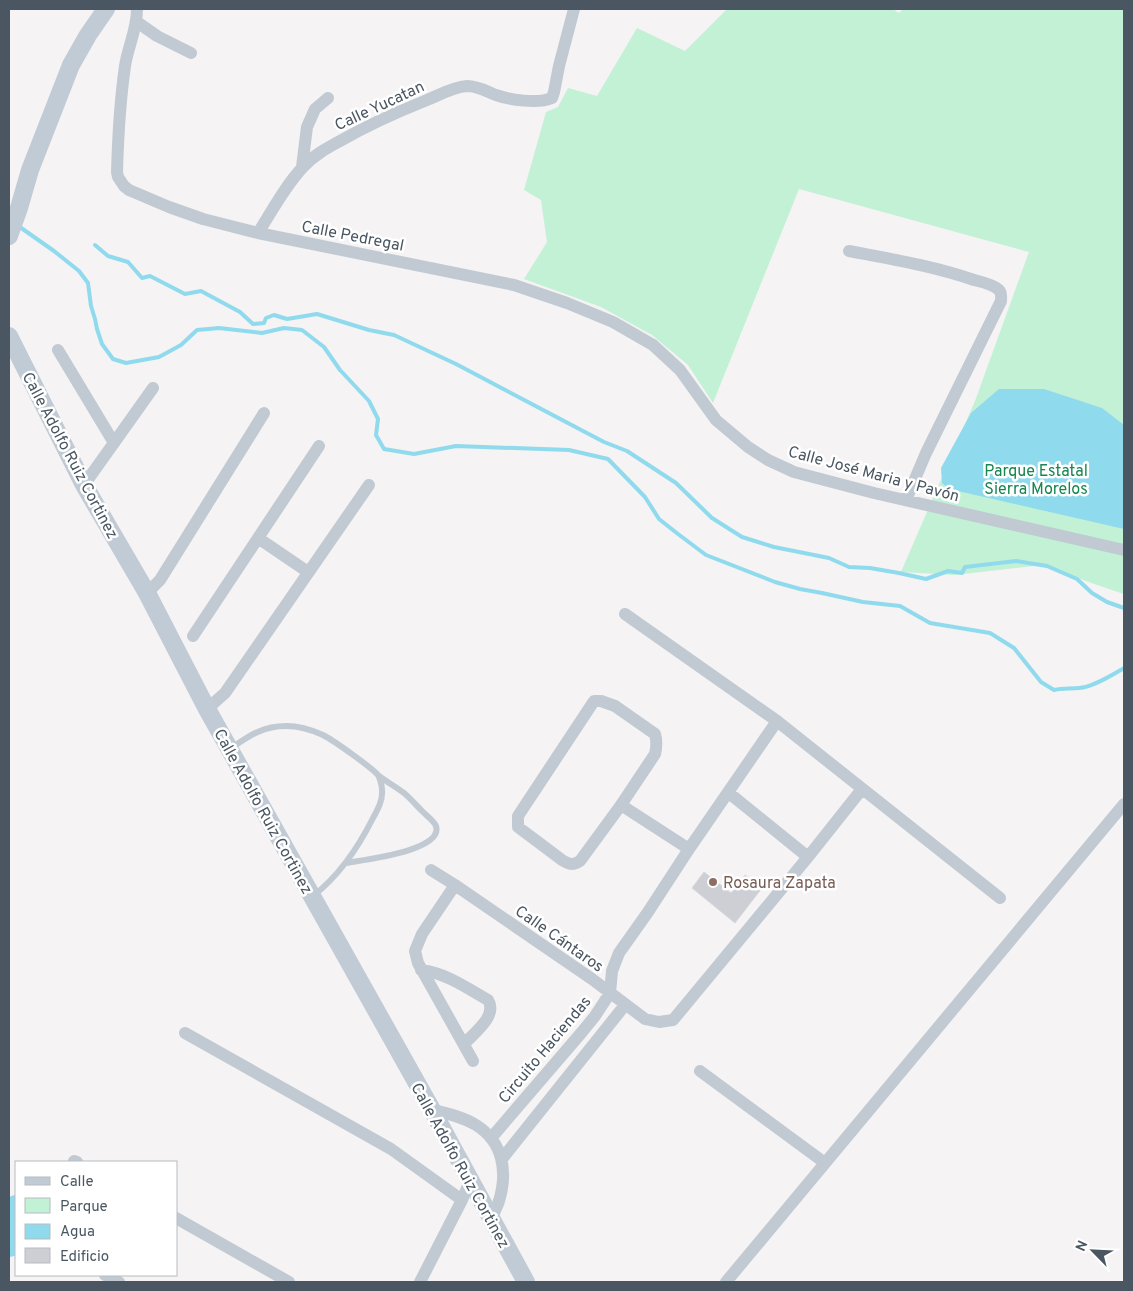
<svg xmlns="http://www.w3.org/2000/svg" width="1133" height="1291" viewBox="0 0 1133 1291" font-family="Overpass,sans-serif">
<rect width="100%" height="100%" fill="#f5f3f3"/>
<path fill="#c3f1d5" d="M727,9H893L899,13L903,9H1124V594L1097,585L1043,565L955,575L901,572L975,401L1029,252L799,189L713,403L688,365L652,335L601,307L524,279L547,242L541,200L524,190L546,112L558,107L568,88L597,96L637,28L685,51Z"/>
<path fill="#90daee" d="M999,389H1044L1102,408L1124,425V529L949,489L942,483L941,468L971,413Z"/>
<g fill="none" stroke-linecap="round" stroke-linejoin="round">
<path stroke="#90daee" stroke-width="4" d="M17,225L54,251L79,271L88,283L91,306L95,319L97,329L102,344L113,359L126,363L159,357L181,345L197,330L219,328L262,333L284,328L302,330L324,347L340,370L369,401L378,419L376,435L384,449L414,454L456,446L569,450L608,459L645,497L659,519L678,534L706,555L775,582L800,589L822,593L863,602L900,606L930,623L990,633L1014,648L1041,682L1054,690C1063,688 1071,689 1079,688C1093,687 1112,675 1124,668
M95,245L108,256L128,262L142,278L150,276L185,294L201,291L240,312L253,324L264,323L266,318L274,315L287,319L317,314L369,330L394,335L456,364L604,442L627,451L676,483L712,518L742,537L774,547L829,558L849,567L870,568L899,573L926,579L948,571L962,573L965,567L1016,561L1047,566L1077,579L1092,593L1107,602L1124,608"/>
<path stroke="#90daee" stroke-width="24" d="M9,1245L16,1207"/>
</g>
<path fill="#cdcfd5" stroke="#d7d9de" d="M704,872L731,893L745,875L762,888L735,923L692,888Z"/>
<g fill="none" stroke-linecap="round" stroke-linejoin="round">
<path stroke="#c1cad2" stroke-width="6" d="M230,749C249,736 262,726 286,726C298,726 312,730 323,735C333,740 371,767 378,775C380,778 382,786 382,790C383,800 378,809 373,818C358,848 340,875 313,896
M346,863C361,860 444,851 436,826C434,821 427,816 423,812C417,806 411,799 404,793C396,787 387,782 379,776"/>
<path stroke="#c1cad2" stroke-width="12" d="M137,9C137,30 128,46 125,66C120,101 118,136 117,172L118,177L124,186L129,190L169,207L203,219L258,233L514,285L567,303L613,322L653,345L680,370L716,420L748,447L768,460L794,472L874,493L1124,550
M137,22L157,36L191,53
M302,167L307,127L315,109L328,98
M258,233C272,211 285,186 303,167C314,155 327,148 340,141C368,125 397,112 427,100C439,95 453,87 467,86C478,86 486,91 496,95C510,100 538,104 552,98L554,92L559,66L574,9
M849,251C891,259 933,266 974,280C982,282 993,284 999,290C1002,293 1001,297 1001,301L926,453L906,500
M58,350L114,443
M84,485L153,388
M308,572L258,538L319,446
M147,593L160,580L264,413
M625,614L777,721L1000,898
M193,636L258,538
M594,701H601L615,706L655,734C657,741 657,746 655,754L621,805L580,861C572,866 569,864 562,860L518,827V816Z
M207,709L225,693L369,485
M729,793L808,857
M621,805L689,849
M431,870L455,885L592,979L645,1019L659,1022L673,1020L808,857L862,789
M455,885L422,934L415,951L418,963L473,1061
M421,970C446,973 467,988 488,1000C498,1016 474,1033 464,1044
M185,1033L391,1149L462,1200
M700,1071L825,1163
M432,1110C447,1113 463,1117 476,1125C503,1142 508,1171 499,1201C497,1207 494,1213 491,1219
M492,1137L582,1032L595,1016L610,993L612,971L619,953L648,912L689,849L777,721
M502,1159L625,1005
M74,1161L77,1162
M176,1218L289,1282
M105,1275L119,1282
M420,1282L462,1200L470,1181
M726,1282L1124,804"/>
<path stroke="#c1cbd6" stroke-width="18" d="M9,236L19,208L30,170L71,65L88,35L106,9
M9,336L84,485L147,593L207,709L432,1110L526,1282"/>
</g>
<circle fill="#8d6e63" stroke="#fff" stroke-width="2" cx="713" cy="882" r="5"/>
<g text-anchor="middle" stroke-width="5" stroke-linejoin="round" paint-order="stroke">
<g font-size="16" fill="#4a5661" stroke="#fff">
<text transform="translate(379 105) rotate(-25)" y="6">Calle Yucatan</text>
<text transform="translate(353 235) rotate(11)" y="6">Calle Pedregal</text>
<text transform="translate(71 455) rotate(62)" y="6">Calle Adolfo Ruiz Cortinez</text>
<text transform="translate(874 473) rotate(15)" y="6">Calle José Maria y Pavón</text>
<text transform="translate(264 811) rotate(61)" y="6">Calle Adolfo Ruiz Cortinez</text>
<text transform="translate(560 938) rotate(35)" y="6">Calle Cántaros</text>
<text transform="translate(544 1049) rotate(-50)" y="6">Circuito Haciendas</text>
<text transform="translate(461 1165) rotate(61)" y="6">Calle Adolfo Ruiz Cortinez</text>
</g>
<g font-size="16" fill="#17864f" stroke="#fff">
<text x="1036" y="476">Parque Estatal<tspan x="1036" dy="18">Sierra Morelos</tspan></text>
</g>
<g font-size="16" fill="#785e54" stroke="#fff" text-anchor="start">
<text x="723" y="888">Rosaura Zapata</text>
</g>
</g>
<rect width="1133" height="1291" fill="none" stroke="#4a5661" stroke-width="20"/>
<rect x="15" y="1161" width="162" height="115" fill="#ffffff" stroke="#b7bbc0"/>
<rect x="25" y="1177" width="25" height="8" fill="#c1cbd6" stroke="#b7bbc0"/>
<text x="60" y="1186" font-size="15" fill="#4a5661">Calle</text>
<rect x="25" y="1198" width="25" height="15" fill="#c3f1d5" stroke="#b7bbc0"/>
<text x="60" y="1211" font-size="15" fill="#4a5661">Parque</text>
<rect x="25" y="1224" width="25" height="15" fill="#90daee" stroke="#b7bbc0"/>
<text x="60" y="1236" font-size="15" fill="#4a5661">Agua</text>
<rect x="25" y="1248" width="25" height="15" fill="#cdcfd5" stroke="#b7bbc0"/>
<text x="60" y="1261" font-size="15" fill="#4a5661">Edificio</text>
<g transform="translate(1093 1251) rotate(294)" stroke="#ffffff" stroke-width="4" paint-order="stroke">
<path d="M0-4L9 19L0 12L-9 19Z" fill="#4a5661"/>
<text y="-8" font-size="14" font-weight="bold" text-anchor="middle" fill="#4a5661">N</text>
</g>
</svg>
